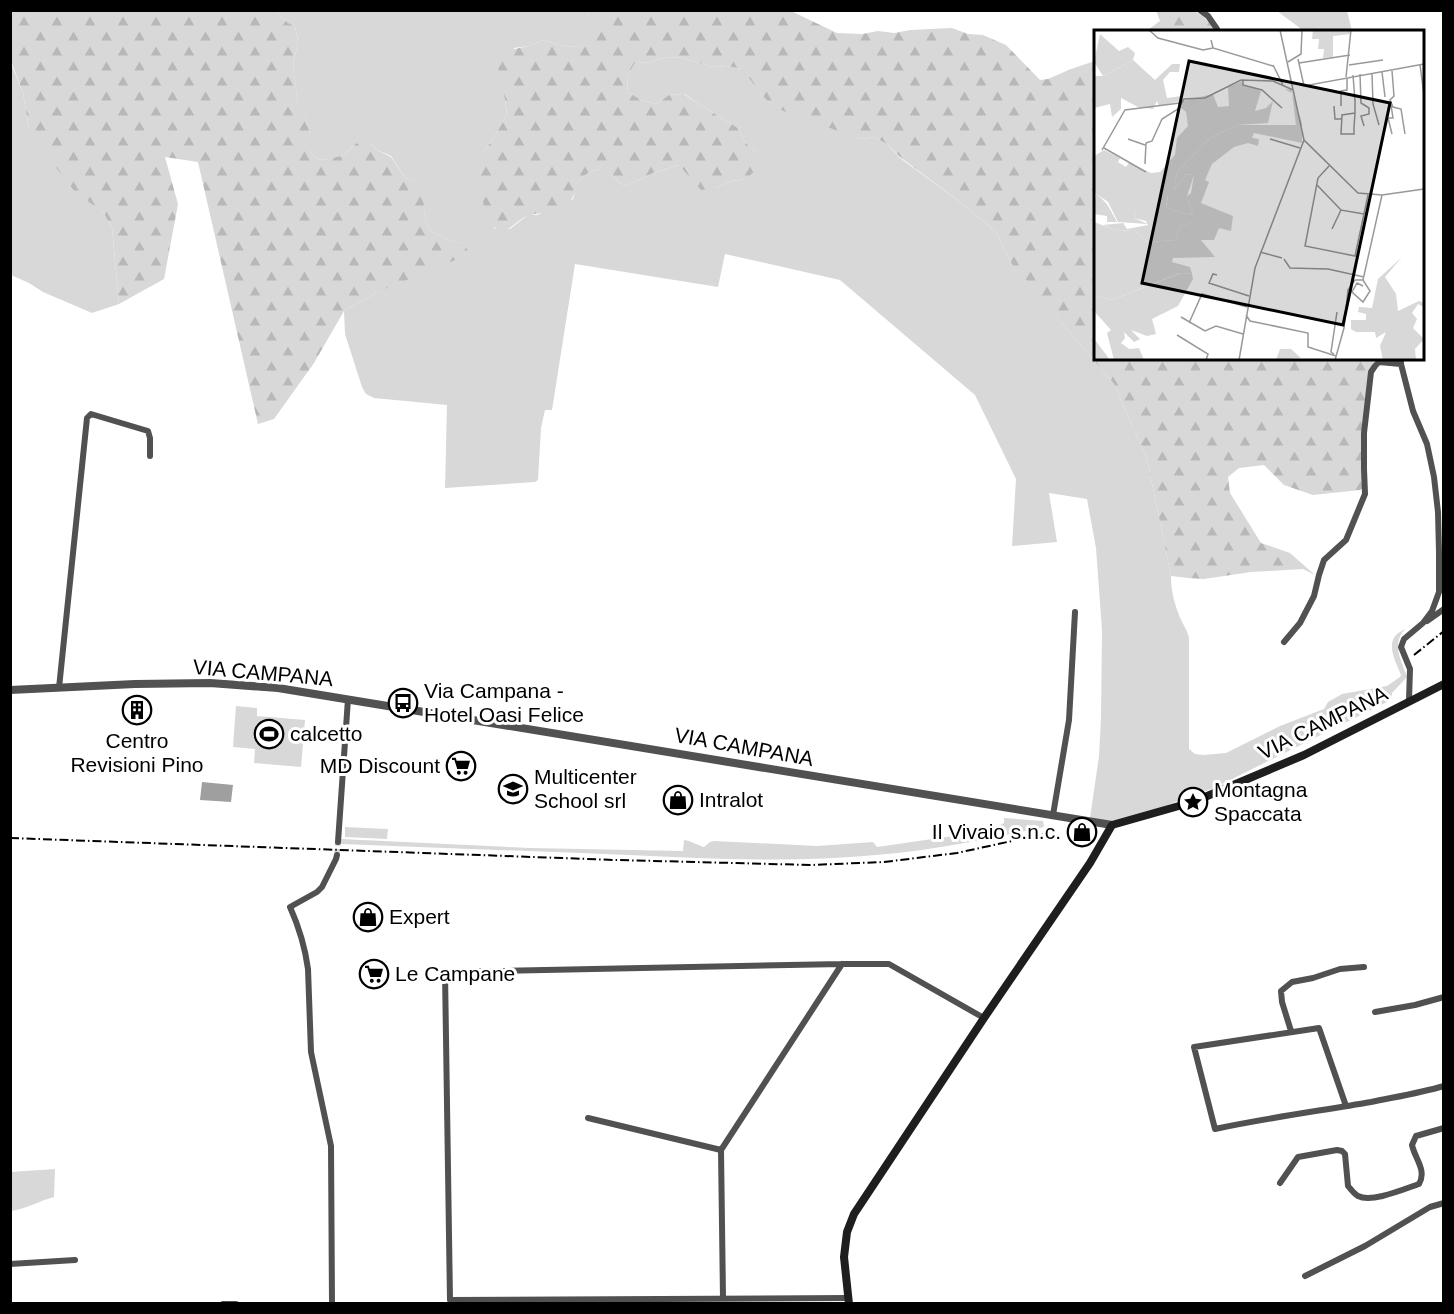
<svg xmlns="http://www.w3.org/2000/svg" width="1454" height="1314" viewBox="0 0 1454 1314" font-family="Helvetica,sans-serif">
<defs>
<pattern id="forest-firs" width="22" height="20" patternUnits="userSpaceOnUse" patternTransform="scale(1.5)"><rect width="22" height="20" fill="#d8d8d8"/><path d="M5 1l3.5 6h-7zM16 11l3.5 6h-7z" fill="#b8b8b8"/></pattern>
</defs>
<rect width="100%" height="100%" fill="#fff"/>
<path fill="#d8d8d8" d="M277,11H586L590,19L591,41L575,47L559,45L543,40L529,46L514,48L505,99L507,115L491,142L481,154C482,182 481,204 495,229H510L529,214L537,215L573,199C578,181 580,174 600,169L603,163L612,176L624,186L639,180L653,173L679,165L716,188L731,181L746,179L757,153L745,142L738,128L697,103L685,94L669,95L656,104L641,100L628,92L627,76L635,63L651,62L666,57L683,58L712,67L727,66L743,69L768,102L860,139L875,137L888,145L900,158L960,202L996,232L1010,261L1019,274L1032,283L1062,323L1114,384L1147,459L1171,576C1171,590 1174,602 1179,615C1182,623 1187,629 1189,638V749L1195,754L1203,755L1226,753L1280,726L1324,709L1328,702L1342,694L1387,686L1400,677L1401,675C1397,664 1386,646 1396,635C1399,632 1402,631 1405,629C1391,645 1401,659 1407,677L1392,693L1391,700L1214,788L1143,814L1112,822L1090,818L1099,756L1101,718L1102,630L1096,548L1087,499L1049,493L1057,542L1012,546L1016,479L975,395L840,280L725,254L718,287L575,264L552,410H545L541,428L538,480L535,482L445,488L447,405L374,398L366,394L362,387L345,334L344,311L378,292L462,242C452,243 447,240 439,235C435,233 430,230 428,226C419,208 431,183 405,178L391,156L377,150L371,144H355L344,155L329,159L321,160L313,156L310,150V134L306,119L298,106L293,65L298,42L295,26C286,23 282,18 277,11Z
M1277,11H1347L1352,31H1304Z
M10,61L23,93L29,129L90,201L103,212L112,228L119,304L92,313L43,292L29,283L11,275Z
M236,706L257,708V716L305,720L301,767L254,763L255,749L233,747Z
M1004,818L1043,821L1044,827C992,838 940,849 887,854C801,863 714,859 628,855C532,851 437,848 341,844V839L530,848L683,851L684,840C692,841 697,845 704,847L710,842L714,841L817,846L873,842L877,847L967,834L1000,825L1004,823Z
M345,827L388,829L387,839L345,837Z
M55,1169L54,1197C39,1201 26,1209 11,1211V1172Z"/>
<path fill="url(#forest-firs)" d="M11,10L277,11C282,18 286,23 295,26L298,42L293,65L298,105L306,119L310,134V150L313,156L321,160L329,159L344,155L355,144L364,142L371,144L377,150L391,157L405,178C432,183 419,207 428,226C430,230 435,233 439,235C447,240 452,243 462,242L467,249V255L378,292L344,311L314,363L274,419L258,424L198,162L165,157L178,204L164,279L119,304L112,228L103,212L75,192L38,144L29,129L23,93L11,61Z
M1156,10H1192C1202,14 1210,22 1214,31L1145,32L1160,21Z
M586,11H791L837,33L862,34L878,31L894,33L910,30L952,28L968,34L983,35L1006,45L1040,80L1048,79L1071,69L1095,61L1096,358L1386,359L1379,360L1369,378L1363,488L1360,490L1313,495L1284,485L1264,465L1239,468L1228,477L1230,493L1261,543L1290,553L1315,575L1303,569L1251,572L1204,579L1188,578L1171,576L1147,459L1114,384L1062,323L1032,284L1019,275L1010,261L996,232L960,202L900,157L888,145L875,137L860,139L781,110L768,102L742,69L727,66L712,67L683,58L666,57L651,62L635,63L627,76L628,92L641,100L656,104L669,95L684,94L697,103L738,128L745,142L757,153L758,168L746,179L731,181L716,188L701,190L679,165L653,173L639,180L624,186L612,176L603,164L600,169C569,176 583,194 563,208C553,214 541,212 530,215C522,216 513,228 502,232C478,223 481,176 481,154L491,142L507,115L505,99L498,68L499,52L529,46L543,40L559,45L575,47L590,41V19Z"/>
<path fill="#9f9f9f" d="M202,782L233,785L231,802L200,800Z"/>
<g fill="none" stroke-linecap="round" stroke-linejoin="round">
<path stroke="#d9d9d9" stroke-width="6" stroke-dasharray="6 3" stroke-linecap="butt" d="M337,855L338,842"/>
<path stroke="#515151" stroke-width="6" d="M1200,10L1208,16L1217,29V32
M1401,358V364L1413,411L1427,444L1434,477L1438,512L1439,552V592L1432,611L1423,623L1404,639L1401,647L1410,669L1409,700
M1427,621L1444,609
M1284,642L1300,623L1314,596L1319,575L1324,560L1346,540L1365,494L1364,469V433L1371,372L1375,366L1379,362L1401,364
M59,688L87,418L91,414L148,431L150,438V456
M1053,815L1069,720L1075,612
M338,842L348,699
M1375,1012L1415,1005L1444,997
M1291,1031L1282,1002L1281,991L1292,982L1313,978L1340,969L1364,967
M1346,1106L1319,1028L1194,1047L1215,1129C1266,1118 1319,1111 1371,1102C1395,1097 1420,1093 1444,1086
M588,1118L721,1150L723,1298
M721,1150L842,964
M1280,1183L1298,1157L1337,1150L1342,1151L1345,1154L1348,1186C1351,1189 1354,1194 1358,1196C1372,1203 1404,1189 1419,1184C1427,1170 1415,1159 1412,1145L1416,1136L1444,1128
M10,1264L75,1260
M1305,1276L1365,1246L1430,1207L1444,1203
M848,1298L450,1300L445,972L842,964H889L984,1018
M223,1304H236
M332,1304L331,1146L311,1052L308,969C305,947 299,927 290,907L317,892L322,887L336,859L337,855"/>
<path stroke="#515151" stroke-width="8" d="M10,690L135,684L210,683L278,688L1112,825"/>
<path stroke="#1e1e1e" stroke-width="8" d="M849,1304L844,1257L847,1232L854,1214L984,1018L1090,863L1112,825L1193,802L1304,755L1444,684"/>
<path stroke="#000" stroke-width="2" stroke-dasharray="9 3 1.5 3" stroke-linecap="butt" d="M1414,655L1444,631
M10,838L616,860L811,865L884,862L957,853L1044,834"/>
</g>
<defs>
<g id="bus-ring" transform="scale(1.5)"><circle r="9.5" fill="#fff" stroke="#000" stroke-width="1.5"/><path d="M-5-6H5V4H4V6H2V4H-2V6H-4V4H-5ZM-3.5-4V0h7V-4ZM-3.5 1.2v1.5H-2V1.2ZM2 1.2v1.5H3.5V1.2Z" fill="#000"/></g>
<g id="building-ring" transform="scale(1.5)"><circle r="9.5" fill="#fff" stroke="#000" stroke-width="1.5"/><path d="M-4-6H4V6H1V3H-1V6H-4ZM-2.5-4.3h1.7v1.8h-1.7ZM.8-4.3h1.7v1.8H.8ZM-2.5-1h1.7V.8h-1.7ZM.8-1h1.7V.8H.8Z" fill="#000"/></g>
<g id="stadium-ring" transform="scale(1.5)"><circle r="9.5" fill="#fff" stroke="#000" stroke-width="1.5"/><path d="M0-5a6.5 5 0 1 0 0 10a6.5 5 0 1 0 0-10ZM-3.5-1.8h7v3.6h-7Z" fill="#000"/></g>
<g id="supermarket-ring" transform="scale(1.5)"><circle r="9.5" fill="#fff" stroke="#000" stroke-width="1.5"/><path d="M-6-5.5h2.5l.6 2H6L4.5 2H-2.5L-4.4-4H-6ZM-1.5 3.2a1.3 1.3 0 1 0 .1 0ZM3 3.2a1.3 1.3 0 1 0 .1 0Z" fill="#000"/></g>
<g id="school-ring" transform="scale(1.5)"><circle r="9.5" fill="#fff" stroke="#000" stroke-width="1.5"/><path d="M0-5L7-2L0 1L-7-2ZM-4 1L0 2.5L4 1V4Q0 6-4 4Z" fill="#000"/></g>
<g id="shop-ring" transform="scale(1.5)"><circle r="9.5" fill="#fff" stroke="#000" stroke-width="1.5"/><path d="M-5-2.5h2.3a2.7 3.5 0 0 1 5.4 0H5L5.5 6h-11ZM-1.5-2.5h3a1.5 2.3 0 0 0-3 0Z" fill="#000"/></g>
<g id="sight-ring" transform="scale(1.5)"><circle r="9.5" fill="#fff" stroke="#000" stroke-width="1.5"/><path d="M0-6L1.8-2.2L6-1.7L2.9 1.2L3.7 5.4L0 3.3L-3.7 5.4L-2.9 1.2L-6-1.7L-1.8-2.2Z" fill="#000"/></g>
</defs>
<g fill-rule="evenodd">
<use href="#bus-ring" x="403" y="703"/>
<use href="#building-ring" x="137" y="710"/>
<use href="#stadium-ring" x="269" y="734"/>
<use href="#supermarket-ring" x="461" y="766"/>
<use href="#school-ring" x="513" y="789"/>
<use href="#shop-ring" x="678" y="800"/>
<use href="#sight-ring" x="1193" y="802"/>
<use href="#shop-ring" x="1082" y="832"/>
<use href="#shop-ring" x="368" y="917"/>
<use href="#supermarket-ring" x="374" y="974"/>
</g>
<g text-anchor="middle" stroke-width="6" stroke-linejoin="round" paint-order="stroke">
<g font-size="21" fill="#000" stroke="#fff">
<text transform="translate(263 673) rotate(5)" y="7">VIA CAMPANA</text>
<text transform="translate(1323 723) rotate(-26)" y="7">VIA CAMPANA</text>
<text transform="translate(744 747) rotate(10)" y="7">VIA CAMPANA</text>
</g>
<g font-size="21" fill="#000" stroke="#fff" text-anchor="start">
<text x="424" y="698">Via Campana -<tspan x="424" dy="24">Hotel Oasi Felice</tspan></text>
<text x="290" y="741">calcetto</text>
<text x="137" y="748" text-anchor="middle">Centro<tspan x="137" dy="24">Revisioni Pino</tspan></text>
<text x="440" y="773" text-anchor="end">MD Discount</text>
<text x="534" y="784">Multicenter<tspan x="534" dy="24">School srl</tspan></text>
<text x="1214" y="797">Montagna<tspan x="1214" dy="24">Spaccata</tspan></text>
<text x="699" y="807">Intralot</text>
<text x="1061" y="839" text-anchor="end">Il Vivaio s.n.c.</text>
<text x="389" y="924">Expert</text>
<text x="395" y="981">Le Campane</text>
</g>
</g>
<g transform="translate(1094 30)">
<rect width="330" height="330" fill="#fff"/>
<path d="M219,0H257V4L239,6V27L229,28L230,19H224L225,9H218ZM6,4L25,21L34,17L41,23L39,30L9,46L0,32ZM190,59L197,60L208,93V113L160,103L158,108L165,109L164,116L154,113L140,117L118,134L111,150L115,152L107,173L139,186L137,201L125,198L120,210H107L100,191L85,198L82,210L54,212L41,201L21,200L9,195L29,193L33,199L54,195L52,191L40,188L42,181L59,167L70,163L74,164L72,178L99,185L93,166L97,163L100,145L92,144L80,160L83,142L116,108L143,95H202L198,63ZM87,243L98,244L99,249L84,276L58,289L62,304L53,306L37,300L46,309L40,312L30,302L31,308L27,313L38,321L32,330H20L13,303L17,300L0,281V266L18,270ZM186,319H197L207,328L182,330Z" fill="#d8d8d8"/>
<path d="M39,30L61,50L78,34H86L85,42H76L69,50L73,68L87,66V71L65,76L63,71L59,79L44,77L27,68V79L18,87L16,74L0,78V46H9ZM149,51L148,54L167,61L161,81L172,78L179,71L174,93L143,95L116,108L83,142L80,160L92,144L100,145L93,166L99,185L72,178L74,166L70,163L42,181L40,188L54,194L24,192L14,172L0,162V126L10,120L26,128L24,132L32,137L35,133L57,143L66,142L81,125L83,108L94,96L92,82L86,77L89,71L119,64L124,77L135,76L134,57ZM2,163L13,174L23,192H13V186L0,184ZM102,190L107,210L121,227L79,228L78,232L96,237L98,244L86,243L18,270L0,266V192L21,200L41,201L54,212L82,210L85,198ZM308,227L291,247L302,264L304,281L325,271L330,273V277L324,274L318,283L323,289L319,298L330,309L321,319L322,330H289L286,316L292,302L282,308L281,302H262L257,299V290H272V284L264,282L265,277L278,278L284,249ZM0,311H2L16,330H0ZM45,318L50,330H28V320Z" fill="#d8d8d8"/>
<path fill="none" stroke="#999" stroke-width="1.5" d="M55,0L64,8L109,20L119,18M186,0L210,110L264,163L288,165L330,159M117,10L119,18L179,36M204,29L210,56L330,34M194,32L207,24L208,0M205,33L256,25M179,35L189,55M255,35L289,30M326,35L330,65M298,41L300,66L296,70L299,77L307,79L311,104M288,42L291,67M266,44L267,73L275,78V84L267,86L270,96M278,44L279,74L285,95M259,45L261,71V83L260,97V104H247L248,85L261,83M252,47L257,0M149,51V55L168,60L188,78M297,75L299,88H294L298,104M240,76L241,89H247M247,76V61L253,60V48M34,109L51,115M176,109L206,118M10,118L52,142M8,120L31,80L86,73M51,134L52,113L58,111L68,89L84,79L90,69L111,68L147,50L179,51L199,60M235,136L224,148L211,216L261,226L274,165M223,155L247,180M238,199L247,180L270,184M166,222L188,228M190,229L196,238L234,239L270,247M123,245L119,244L115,253L155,266M269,250L276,261L269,272L258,262L263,253L269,256M152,285L156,291L214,303V317L242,326M87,287L111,301L122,296L149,304M95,293L108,264L153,277M83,305L114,324L112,330M240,324L237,322L243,282M145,330L161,238L210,110M241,330L250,298L254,260L261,250H269L288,165"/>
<path fill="#000" fill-opacity="0.15" stroke="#000" stroke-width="3" d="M95,31L296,73L249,295L48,253Z"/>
<rect width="330" height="330" fill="none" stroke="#000" stroke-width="3"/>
</g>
<rect width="1454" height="1314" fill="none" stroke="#000000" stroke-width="24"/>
</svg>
